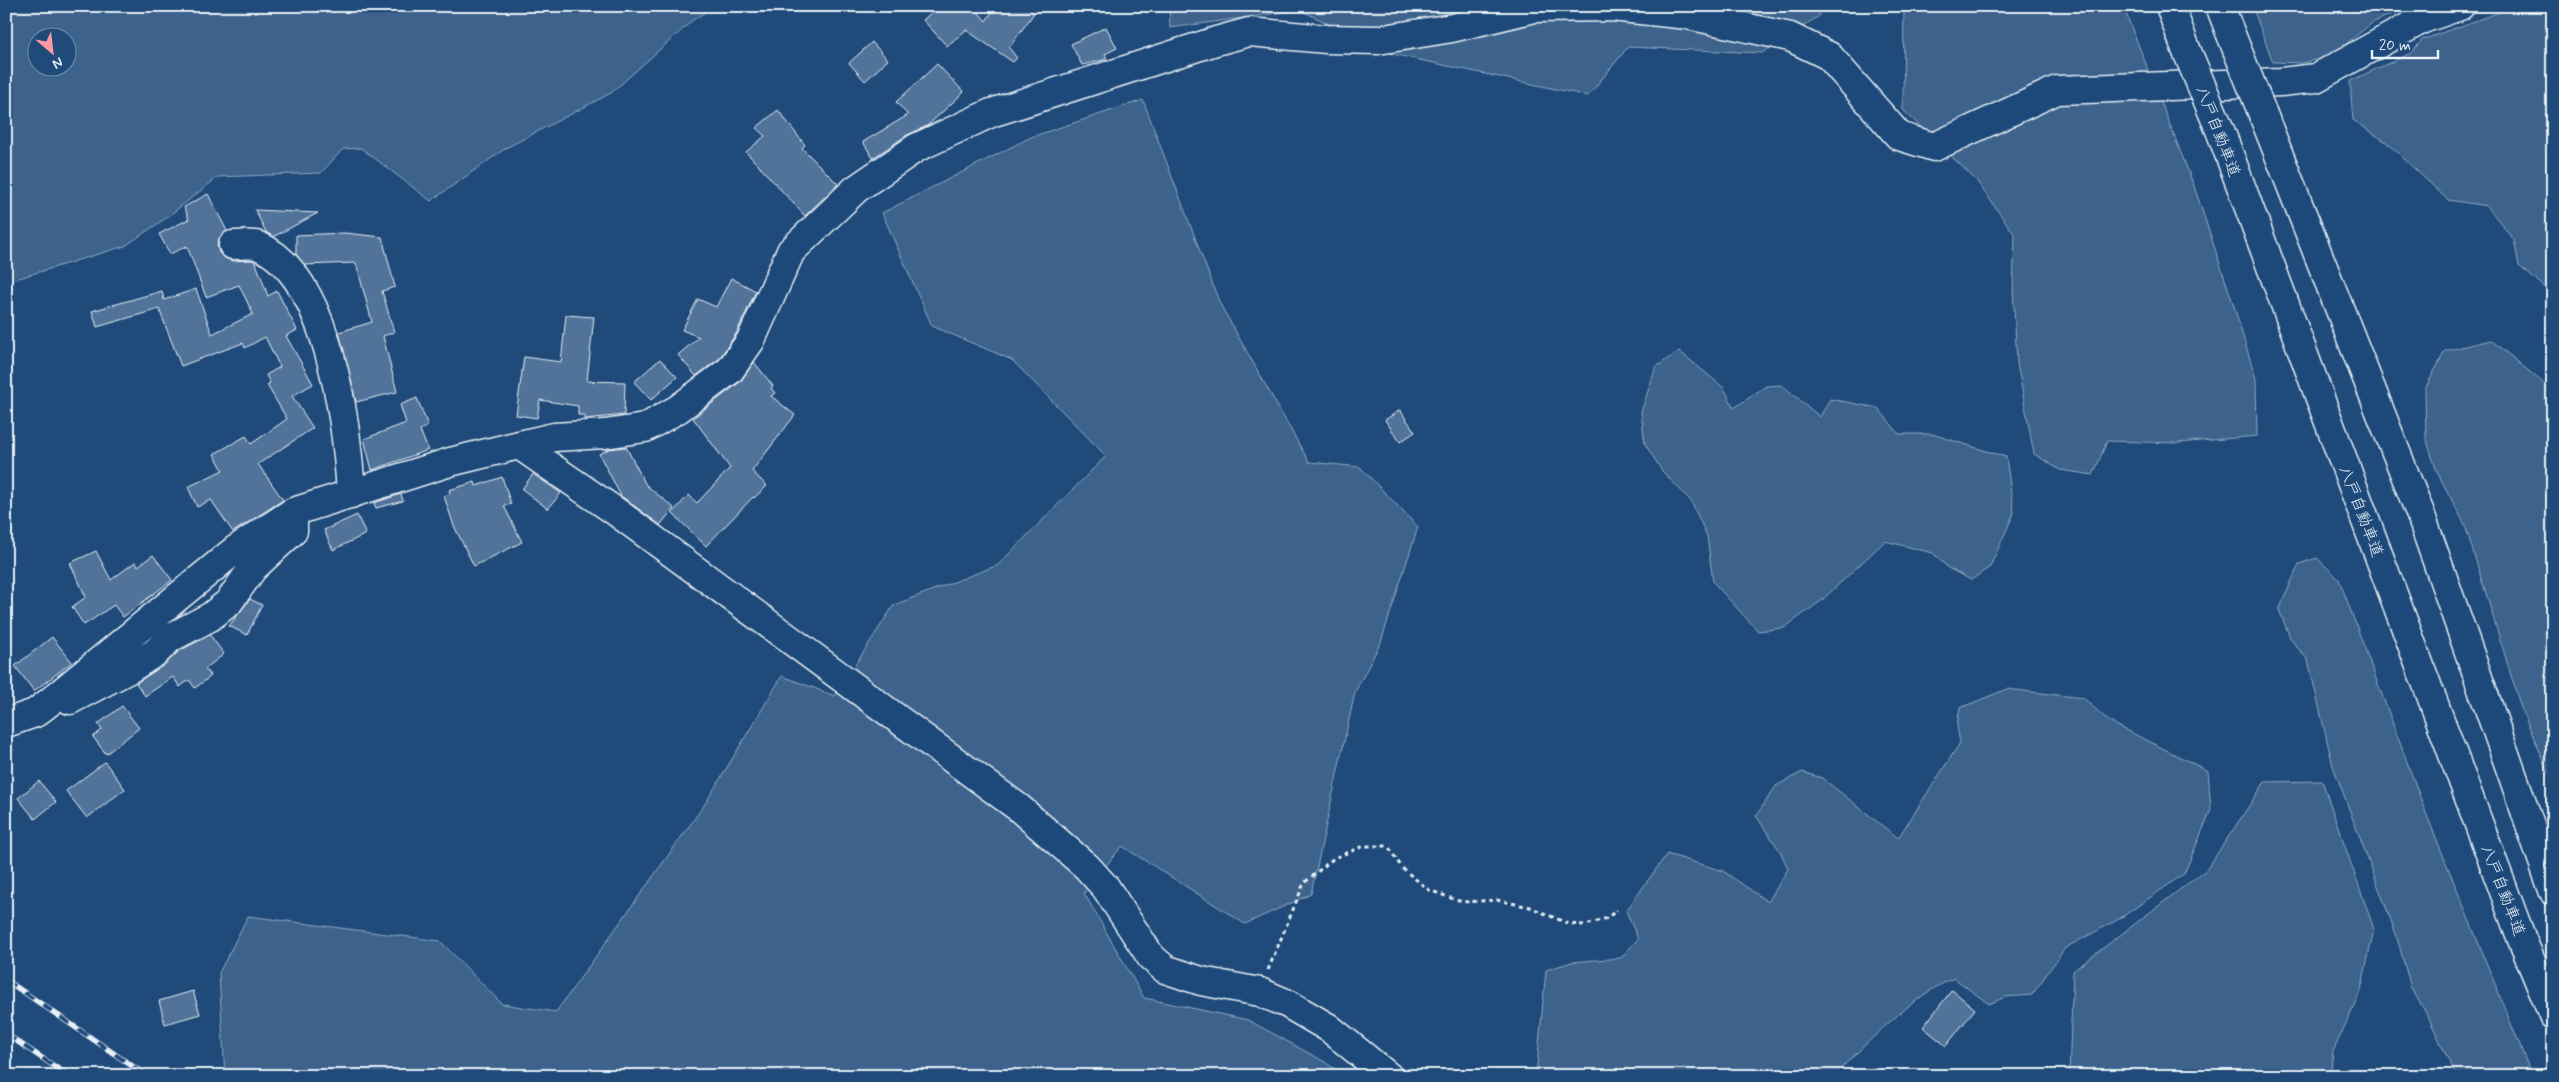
<svg xmlns="http://www.w3.org/2000/svg" width="2559" height="1082" viewBox="0 0 2559 1082" font-family="Mynerve,'Klee One',sans-serif">
<rect width="100%" height="100%" fill="#1f4a7a"/>
<filter id="ink" filterUnits="userSpaceOnUse"><feTurbulence type="fractalNoise" baseFrequency=".02" numOctaves="2"/><feDisplacementMap in="SourceGraphic" scale="10" xChannelSelector="R" yChannelSelector="G"/><feConvolveMatrix kernelMatrix="1 2 1 2 8 2 1 2 1" color-interpolation-filters="sRGB"/></filter>
<g filter="url(#ink)">
<path fill="#3c628c" stroke="#92aac2" fill-rule="evenodd" d="M6,6H715L693,20L611,93L506,148L431,201L361,148L343,149L321,173L218,177L166,218L125,246L6,282ZM38,38H68V68H38Z
M1169,6H1819V16L1762,53L1628,47L1588,96L1392,54L1300,10L1170,28Z
M1904,6H2123L2194,186L2232,300L2256,379L2257,436L2178,443L2107,441L2093,475L2060,470L2034,454L2017,363L2013,289L2015,235L1976,180L1903,110Z
M2252,6H2410L2372,23L2331,56L2302,63L2273,62Z
M2522,6H2553V294L2519,266L2514,240L2487,206L2448,200L2386,142L2353,120L2350,81L2411,53L2422,40L2505,10Z
M1143,100L1220,304L1309,462L1360,467L1418,527L1381,642L1355,692L1311,894L1245,924L1122,846L1084,893L1144,998L1248,1020L1325,1062L1344,1076H225L219,973L248,916L440,941L502,1004L556,1012L705,804L782,676L835,696L894,605L998,565L1106,456L1012,360L932,326L882,213L1031,137Z
M2491,340L2553,391V782L2521,708L2465,525L2437,472L2426,438L2425,389L2445,351Z
M1679,351L1724,388L1734,408L1766,386L1782,385L1820,417L1830,399L1878,408L1899,434H1932L2006,457L2014,513L1990,567L1971,580L1948,568L1933,553L1885,541L1821,601L1784,628L1758,631L1713,582L1707,536L1691,501L1662,471L1645,444L1641,412L1656,367Z
M2317,558L2339,579L2426,813L2532,1076H2456L2428,1016L2411,988L2396,934L2333,766L2308,660L2291,640L2279,610L2299,564Z
M2007,689L2083,698L2110,722L2208,771L2211,810L2184,874L2119,919L2065,948L2032,995L2005,997L1989,1004L1954,978C1911,996 1867,1044 1833,1076H1536L1546,970L1572,962L1621,958L1638,939L1626,911L1667,854L1723,871L1768,902L1788,869L1780,851L1756,816L1776,786L1802,772L1822,778L1898,838L1960,743L1957,725L1960,708Z
M2322,781L2374,929L2361,990L2333,1052L2330,1076H2069L2073,971L2207,869L2265,782Z"/>
<path fill="#517399" stroke="#e8f1f8" d="M939,6H973L986,21L996,6H1025L1034,13L1009,48L1017,58L1013,62L966,30L947,46L923,20Z
M1106,27L1117,48L1105,54L1107,59L1082,65L1071,44Z
M872,42L888,60L865,81L849,63Z
M937,64L964,92L927,126L907,135L873,158L863,142L908,115L896,102Z
M778,110L805,145L802,148L838,184L805,216L746,152L765,136L756,128Z
M208,194L227,231L219,238L217,245L219,253L225,258L233,261L252,260L256,263L268,296L277,291L297,330L286,336L313,384L292,396L313,428L258,464L283,500L233,532L211,500L197,507L188,487L223,470L214,454L246,436L251,444L287,419L267,385L270,383L266,375L280,367L265,337L245,348L243,343L181,366L159,309L97,327L92,311L162,291L164,300L196,289L212,334L253,314L239,285L206,297L187,246L170,254L159,234L189,219L184,207Z
M255,210L318,213L273,237L266,232Z
M345,233L382,237L395,287L382,291L394,332L383,336L397,392L356,402L339,332L372,322L356,263L304,265L296,254V235Z
M731,278L756,291L737,332L719,359L696,376L678,355L699,337L682,330L698,299L716,307Z
M566,315L594,317L587,381L625,382L624,415L585,419V415H578V406L540,400L537,418L516,415L524,357L561,362Z
M660,359L677,377L651,400L634,382Z
M754,362L773,386L771,388L775,393L771,396L795,415L752,471L767,486L754,498L753,497L706,546L672,513L689,495L697,503L730,468L693,418L740,382Z
M417,398L428,426L420,430L428,450L372,470L364,439L406,423L400,405Z
M1400,410L1415,432L1400,442L1385,420Z
M626,447L646,485L674,508L660,525L621,496L599,454L609,449Z
M533,474L561,493L548,509L522,489Z
M502,477L511,504L504,506L522,542L474,566L454,526L444,496L450,494L449,490L475,482L476,486Z
M401,494L403,501L376,508L374,503Z
M357,515L366,534L333,550L324,530Z
M96,551L111,580L135,562L138,566L153,555L172,580L123,617L114,605L84,625L72,607L86,597L70,563Z
M250,599L262,605L247,635L229,626Z
M210,635L224,654L205,669L211,676L195,688L189,680L180,687L173,677L145,696L136,683L164,665L179,651Z
M52,637L72,662L34,691L15,666Z
M122,706L139,728L106,754L93,737L102,730L98,724Z
M105,762L125,789L87,818L66,791Z
M39,781L56,802L35,819L18,798Z
M1952,990L1975,1009L1946,1046L1923,1027Z
M193,991L200,1014L165,1024L159,1001Z"/>
<g fill="none" stroke-linecap="round" stroke-linejoin="round">
<g stroke="#e8f1f8" stroke-width="31">
<path id="minor" d="M233,245C241,245 252,243 259,246C330,277 347,427 351,494
M519,445L615,511L1019,808L1087,867L1106,888L1151,957L1165,969L1201,981L1260,992L1288,1004L1329,1028L1388,1076
M70,700L131,668L156,652L170,638L210,617L228,603L253,568L293,531V512
M6,723L35,713L47,704L235,550L293,512L450,462L519,445L554,437L605,434L645,428L678,409L730,370L751,340L791,251L856,189L916,148L991,113L1216,41L1249,32L1326,39L1378,40L1452,28L1535,8L1612,7L1688,15L1790,37L1829,56L1899,136L1934,147L2057,90L2281,82L2316,78L2423,19L2460,6"/>
</g>
<g stroke="#e8f1f8" stroke-width="31">
<path id="highway" d="M2170,6L2186,49
M2220,6L2230,32
M2264,117L2420,513L2553,890
M2220,130L2521,937L2553,1015"/>
</g>
<path stroke="#e8f1f8" stroke-width="3" stroke-dasharray="4 4" stroke-linecap="butt" d="M1268,970L1304,883L1334,858L1364,846H1388L1402,868L1429,890L1462,902L1497,900L1530,907L1569,924L1586,925L1607,918L1617,910"/>
<use href="#minor" stroke="#1f4a7a" stroke-width="28"/>
<use href="#highway" stroke="#1f4a7a" stroke-width="28"/>
<g stroke="#e8f1f8" stroke-width="5.5">
<path id="rail" d="M6,980L147,1076
M6,1034L69,1076"/>
</g>
<use href="#rail" stroke="#1f4a7a" stroke-width="4" stroke-dasharray="11" stroke-linecap="butt"/>
<g stroke="#e8f1f8" stroke-width="31" stroke-linecap="butt">
<path id="highway-bridge" d="M2230,32L2264,117
M2186,49L2220,130"/>
</g>
<use href="#highway-bridge" stroke="#1f4a7a" stroke-width="28"/>
</g>
</g>
<g text-anchor="middle" stroke-width="4.5" stroke-linejoin="round" paint-order="stroke">
<g font-size="16" fill="#e8f1f8" stroke="#1f4a7a">
<text transform="translate(2219 131) rotate(69)" y="6">八戸自動車道</text>
<text transform="translate(2362 511) rotate(69)" y="6">八戸自動車道</text>
<text transform="translate(2504 890) rotate(69)" y="6">八戸自動車道</text>
</g>
</g>
<rect width="2559" height="1082" fill="none" stroke="#1f4a7a" stroke-width="25"/>
<rect x="12" y="12" width="2534" height="1057" fill="none" stroke="#e8f1f8" stroke-width="2" filter="url(#ink)"/>
<g transform="translate(52 52) rotate(152)"><circle r="24" fill="#1f4a7a" stroke="#6f8dac"/>
<path d="M0-4L9 19L0 12L-9 19Z" fill="#ff9aa2"/>
<text y="-8" font-size="14" font-weight="bold" text-anchor="middle" fill="#e8f1f8">N</text>
</g>
<path d="M2372 50v8h66v-8" fill="none" stroke="#e8f1f8" stroke-width="2.5"/>
<text x="2379" y="50" font-size="15" fill="#e8f1f8" stroke="#1f4a7a" stroke-width="4" paint-order="stroke">20 m</text>
</svg>
